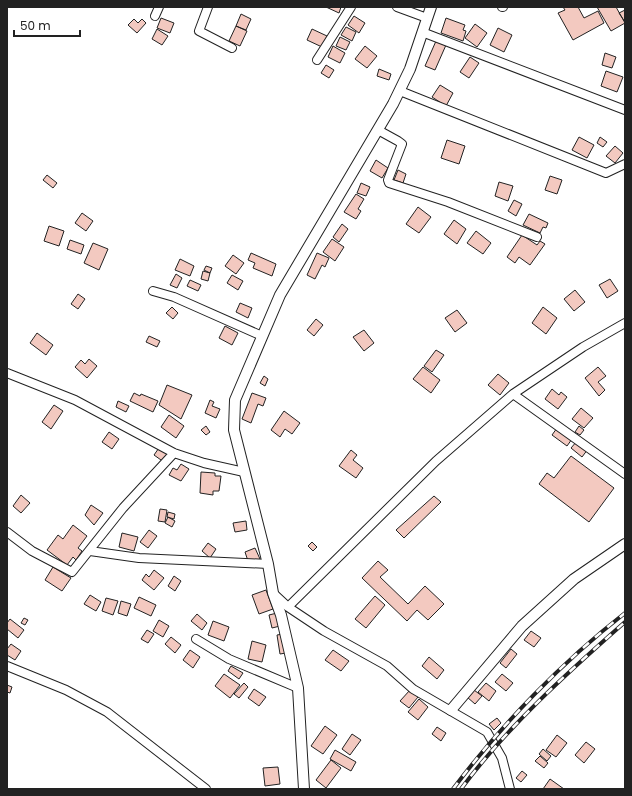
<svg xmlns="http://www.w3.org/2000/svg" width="632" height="796" viewBox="0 0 632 796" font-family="Poppins,sans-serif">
<rect width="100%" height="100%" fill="#fff"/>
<path fill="#f3c9c0" stroke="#222" d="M326,7H341L339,13Z
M563,7H578L584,18L598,11L604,23L573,40L558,13L565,10Z
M597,7H616L625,23L611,31Z
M625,10V22L619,13Z
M241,14L251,19L246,30L236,26Z
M354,16L365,23L359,33L348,25Z
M161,18L174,23L170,33L157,28Z
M446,18L465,25L463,30L466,31L463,41L441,33Z
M134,19L138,23L142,19L146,23L137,33L128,25Z
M475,24L487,33L477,47L465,38Z
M236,26L247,31L240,46L229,41Z
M346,27L356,32L352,41L341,35Z
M498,28L512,35L504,52L490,45Z
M157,29L168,36L162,45L152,39Z
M312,29L327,36L322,47L307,40Z
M340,37L350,42L346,50L336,46Z
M436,41L446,45L435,70L425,66Z
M333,46L345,53L340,63L328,57Z
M365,46L377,56L367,68L355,59Z
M605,53L616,57L612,68L602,65Z
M470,57L479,63L469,78L460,72Z
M326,65L334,70L329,78L321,73Z
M379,69L391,74L389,80L377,76Z
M606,71L623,77L617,92L601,86Z
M440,85L453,93L446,106L432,97Z
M579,137L594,145L587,158L572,150Z
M600,137L607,142L603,147L597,143Z
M447,140L465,146L459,164L441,158Z
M615,146L623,153L615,163L606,156Z
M376,160L388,168L382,178L370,171Z
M398,170L406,174L403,183L394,180Z
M47,175L57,183L53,188L43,180Z
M550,176L562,180L557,194L545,190Z
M499,182L513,186L508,201L495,196Z
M361,183L370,187L366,196L357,193Z
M356,194L364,199L358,209L361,211L356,219L344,212Z
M514,200L522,204L516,216L508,211Z
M418,207L431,217L419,233L406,224Z
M82,213L93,221L86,231L75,223Z
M529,214L548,223L546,228L543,227L540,233L523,225Z
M454,220L466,229L457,244L444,234Z
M342,224L348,229L339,242L333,237Z
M49,226L64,231L59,246L44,241Z
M476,231L491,243L483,254L467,243Z
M522,235L537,245L540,241L545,244L530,265L519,257L515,263L507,257Z
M332,239L344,247L335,261L323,252Z
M70,240L84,245L81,254L67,249Z
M93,243L108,249L99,270L84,263Z
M251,253L276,264L272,276L253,268L255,263L248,260Z
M317,253L329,258L325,267L322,265L315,279L307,275Z
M233,255L244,263L236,274L225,266Z
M180,259L194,266L190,276L175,270Z
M206,266L212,268L210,273L204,270Z
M203,271L210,273L208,281L201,279Z
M176,274L182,278L177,288L170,285Z
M232,275L243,281L238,290L227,283Z
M610,279L618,291L607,298L599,285Z
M190,280L201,285L198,291L187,286Z
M575,290L585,302L574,311L564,299Z
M78,294L85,299L78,309L71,304Z
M240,303L252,308L248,318L236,312Z
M172,307L178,313L173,319L166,313Z
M543,307L557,318L546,334L532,323Z
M457,310L467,323L455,332L445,318Z
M316,319L323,325L314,336L307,330Z
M225,326L238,333L232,345L219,338Z
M364,330L374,343L364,351L353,337Z
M37,333L53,345L46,355L30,343Z
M149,336L160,341L157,347L146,342Z
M436,350L444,355L432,372L424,366Z
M89,359L97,366L87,378L75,367L81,360L85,364Z
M423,367L440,380L431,393L413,379Z
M598,367L606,376L598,382L605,390L599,396L585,378Z
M498,374L509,383L500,395L488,385Z
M264,376L268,379L265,386L260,383Z
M167,385L192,395L181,419L159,405Z
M552,389L559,395L561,392L567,397L558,409L545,399Z
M134,393L140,396L141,394L158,401L153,412L130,401Z
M252,393L266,398L263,406L258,404L251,423L242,419Z
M210,400L214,402L212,406L220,409L216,418L205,413Z
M118,401L129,406L126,412L116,407Z
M54,405L63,411L51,429L42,422Z
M581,408L593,418L584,428L572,419Z
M284,411L300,423L292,434L285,429L280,437L271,430Z
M169,415L184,426L176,438L161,427Z
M206,426L210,432L206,435L201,430Z
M579,426L584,430L580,435L575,432Z
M557,428L572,439L567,446L552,435Z
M109,432L119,439L112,449L102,442Z
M577,441L588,449L582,457L571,448Z
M161,445L175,455L168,465L154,455Z
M351,450L357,455L353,460L363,468L356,478L339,466Z
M571,456L614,488L589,522L539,484L547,473L554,478Z
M181,464L189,469L181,481L169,475L173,468L177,470Z
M201,472L215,473V476H221L219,491H213V495L200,493Z
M21,495L30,503L21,513L13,506Z
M434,496L441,502L404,538L396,530Z
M91,505L103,513L94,525L85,515Z
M160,509L167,510L165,522L158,521Z
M168,512L175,514L174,519L167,517Z
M168,517L175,521L172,527L165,523Z
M246,521L247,530L235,532L233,523Z
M73,525L87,536L78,548L82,551L76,560L73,557L67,565L47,550L58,535L63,539Z
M149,530L157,536L148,548L140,542Z
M122,533L138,537L134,551L119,547Z
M312,542L317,547L313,551L308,546Z
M208,543L216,549L210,558L202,551Z
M255,548L260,559L249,564L245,552Z
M378,561L388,570L380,577L408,604L425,586L444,604L428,620L417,610L407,621L362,578Z
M53,567L71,578L62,591L45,580Z
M154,570L164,578L154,590L142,580L146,574L149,577Z
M174,576L181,581L175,591L168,586Z
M266,590L273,609L259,614L252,595Z
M90,595L101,602L96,611L84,604Z
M375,596L385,605L366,628L355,619Z
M139,597L156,605L151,616L134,608Z
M106,598L118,601L113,615L102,611Z
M121,601L131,604L127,616L118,613Z
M277,613L280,626L272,628L269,615Z
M197,614L207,623L202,630L191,621Z
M24,618L28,620L25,625L21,623Z
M10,619L24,630L18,638L7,629V623Z
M159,620L169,626L163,637L153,631Z
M213,621L229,627L224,641L208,635Z
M147,630L154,634L148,643L141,639Z
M531,631L541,638L534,647L524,640Z
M283,634L286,653L280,654L277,635Z
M171,637L181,645L175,653L165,644Z
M252,641L266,645L262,662L248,659Z
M11,644L21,651L15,660L7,655V649Z
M511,649L517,654L506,668L500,663Z
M190,650L200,657L193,668L183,660Z
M333,650L349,661L341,671L325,660Z
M429,657L444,670L437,679L422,666Z
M231,666L243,673L239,679L228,671Z
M224,674L240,685L230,698L215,686Z
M502,674L513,683L506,691L495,682Z
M244,683L248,687L239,698L234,694Z
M486,683L496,691L489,701L478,692Z
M7,685L12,687L10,693L7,692Z
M254,689L266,697L259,706L248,698Z
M410,690L418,697L409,708L400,701Z
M474,690L482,696L475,704L467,697Z
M419,699L428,707L418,720L408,712Z
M497,718L501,723L494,730L489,724Z
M325,726L337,735L323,754L311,746Z
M437,727L446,733L441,741L432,734Z
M352,734L361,740L350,755L342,749Z
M557,735L567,743L556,757L546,750Z
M586,742L595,749L584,763L575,755Z
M543,749L551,756L547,761L539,754Z
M335,750L356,762L351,771L330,759Z
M540,756L548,763L544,768L535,761Z
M331,760L341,768L326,788L316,780Z
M278,767L280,784L265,786L263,768Z
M522,771L527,775L521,782L516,778Z
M550,779L564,789H543Z"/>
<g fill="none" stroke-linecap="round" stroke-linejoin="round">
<g stroke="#222" stroke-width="10">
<path id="minor" d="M208,7L199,31L232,48
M397,7L427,18
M502,7H503
M155,16L159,7
M422,32L625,110
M317,60L351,7
M400,91L606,173L625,164
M378,130L398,141L402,144L388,180L389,183L448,202L537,237
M153,291L174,297L262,336
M7,373L75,400L174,453L204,463L244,472
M513,394L625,474
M7,532L32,551L72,572L123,508L174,453
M90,551L139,558L268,564
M274,594L288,607L324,631L387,666L413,689L487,732L502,758L510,789
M288,607L436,461L513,394L583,347L625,323
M196,639L229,659L298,688
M7,666L66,690L107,712L206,789"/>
</g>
<g stroke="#222" stroke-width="12">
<path id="tertiary" d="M451,710L522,626L574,579L625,544
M304,789L298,688L281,615L273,593L268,564L234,430L235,400L280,295L393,104L410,69L431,7"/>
</g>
<use href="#minor" stroke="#fff" stroke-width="8"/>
<use href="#tertiary" stroke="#fff" stroke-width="10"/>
<g stroke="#222" stroke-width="4">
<path id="rail" d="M453,789C501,725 562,662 625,613
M461,789C507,727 567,673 625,622"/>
</g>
<use href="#rail" stroke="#fff" stroke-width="2.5" stroke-dasharray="8" stroke-linecap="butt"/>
</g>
<rect width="632" height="796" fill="none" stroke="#222222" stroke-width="16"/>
<path d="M14 30v6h66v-6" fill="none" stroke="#222222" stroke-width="2"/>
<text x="20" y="30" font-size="12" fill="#222222" stroke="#ffffff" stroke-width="3" paint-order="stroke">50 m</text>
</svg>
